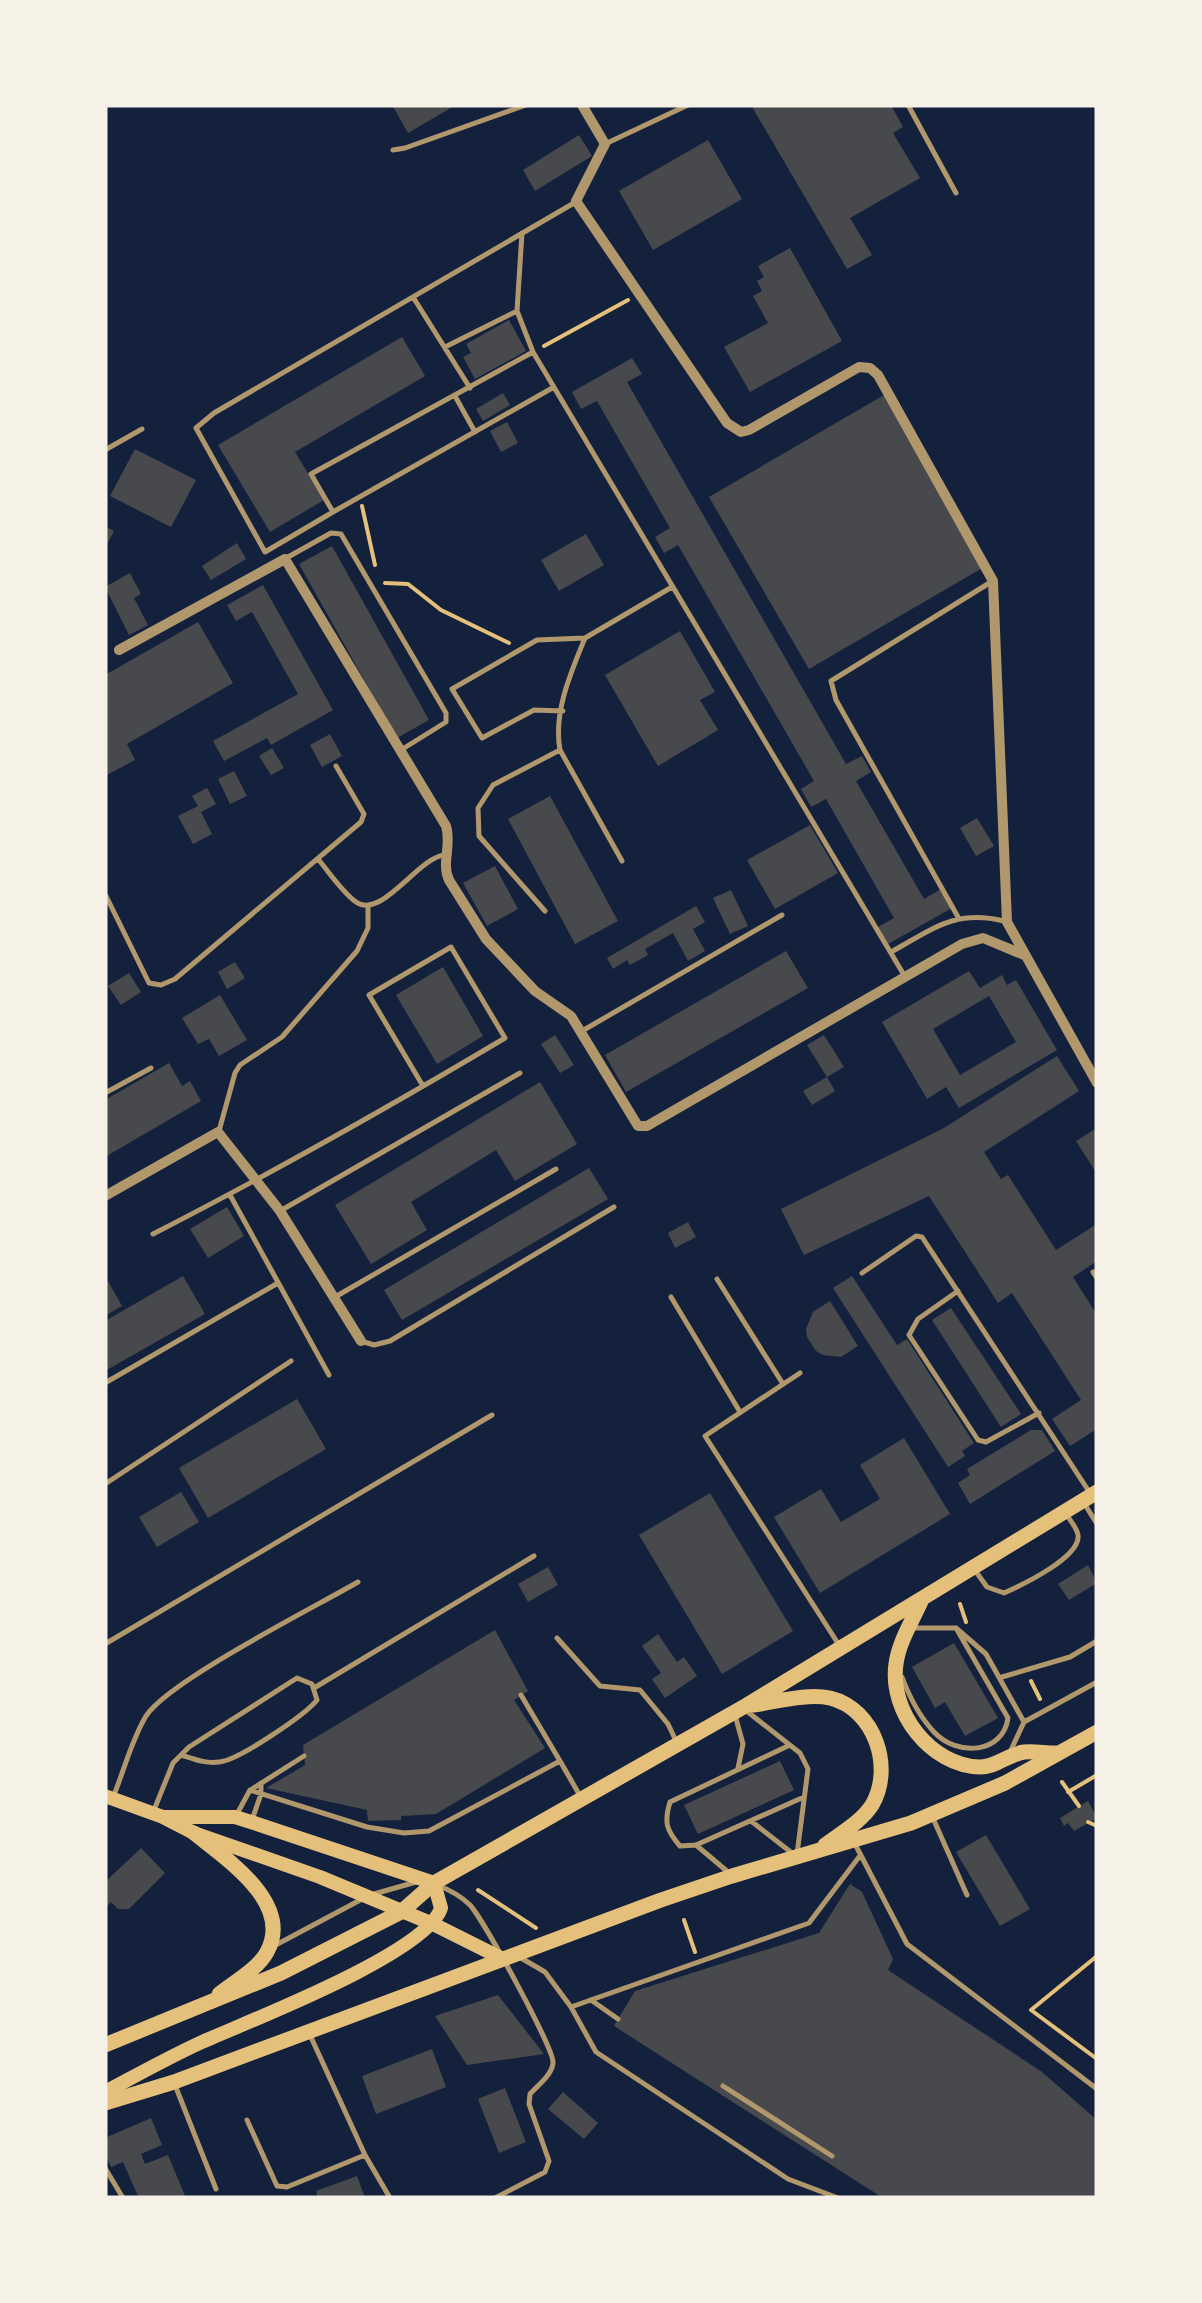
<svg xmlns="http://www.w3.org/2000/svg" width="1202" height="2303" viewBox="0 0 1202 2303" font-family="'Source Sans 3',sans-serif">
<rect width="100%" height="100%" fill="#14213d"/>
<path fill="#48494c" fill-rule="evenodd" d="M392,105H456L408,133Z
M751,105H891L903,127L893,133L920,178L850,218L872,255L847,269Z
M579,135L592,156L535,191L523,170Z
M708,140L742,199L653,250L619,191Z
M790,248L842,341L750,392L724,347L768,323L753,296L762,291L757,281L764,277L758,266Z
M509,320L526,351L475,379L463,357L471,353L466,344Z
M402,337L425,376L295,452L324,500L270,532L218,445Z
M632,358L642,374L627,382L846,764L862,756L871,772L856,781L924,899L941,889L952,908L888,944L878,927L894,918L826,799L811,807L801,789L814,781L678,545L664,553L655,537L670,528L597,401L581,409L572,392Z
M503,393L510,405L483,421L476,409Z
M884,395L984,567L809,669L709,497Z
M507,422L518,443L501,452L490,431Z
M135,449L196,480L171,527L110,496Z
M105,526L114,531L105,548Z
M586,534L604,565L559,591L541,560Z
M237,543L246,559L211,580L202,566Z
M332,546L429,720L397,738L299,564Z
M130,573L141,594L134,598L148,625L129,635L105,587Z
M263,585L333,710L271,745L267,738L224,761L213,741L298,694L252,612L236,621L227,605Z
M198,622L233,683L127,744L135,760L105,776V675Z
M680,631L715,692L700,700L718,730L658,766L605,675Z
M330,734L342,756L322,767L310,745Z
M272,748L284,768L271,775L259,756Z
M234,771L247,796L230,804L218,779Z
M207,788L216,804L201,812L212,834L193,844L178,816L198,806L192,796Z
M550,796L618,921L575,944L508,819Z
M977,818L994,846L976,856L960,828Z
M810,825L838,873L775,909L747,860Z
M495,866L518,909L487,926L463,883Z
M731,890L748,926L730,934L713,898Z
M696,906L705,922L693,929L705,951L688,961L673,933L645,949L648,955L630,965L627,960L613,969L607,958Z
M786,951L808,988L626,1092L605,1055Z
M235,962L245,978L227,989L218,972Z
M443,967L483,1036L437,1064L396,995Z
M969,971L980,988L1002,975L1007,985L1016,980L1057,1050L959,1108L946,1087L927,1099L882,1022ZM989,996L1016,1042L960,1075L933,1029Z
M129,973L141,992L121,1005L108,986Z
M220,995L247,1040L219,1056L209,1039L198,1044L182,1018Z
M555,1035L574,1065L560,1073L541,1044Z
M824,1035L844,1067L827,1077L807,1045Z
M1057,1056L1079,1091L984,1152L1001,1179L1008,1175L1056,1250L1097,1224V1261L1073,1277L1097,1315V1429L1070,1446L1052,1419L1081,1400L1012,1293L998,1303L929,1196L804,1255L781,1209L944,1128Z
M169,1063L182,1086L190,1081L201,1101L105,1157V1100Z
M827,1077L835,1091L812,1105L803,1091Z
M540,1082L577,1144L515,1181L496,1150L411,1202L427,1230L371,1264L335,1205Z
M1097,1128V1174L1076,1141Z
M589,1168L608,1199L402,1320L384,1290Z
M227,1207L244,1236L208,1258L190,1229Z
M688,1222L696,1237L675,1248L668,1233Z
M183,1276L205,1314L105,1371V1321Z
M852,1276L897,1345L907,1339L974,1443L962,1451L965,1456L948,1467L833,1288Z
M108,1281L122,1306L105,1316V1282Z
M830,1301L858,1346L841,1357L823,1355L816,1351L807,1337L806,1329L813,1312Z
M951,1308L1021,1414L1001,1427L932,1320Z
M297,1399L326,1449L208,1518L179,1468Z
M1031,1430H1042L1055,1451L970,1504L958,1483L970,1475L967,1469Z
M904,1438L950,1514L820,1593L774,1517L821,1489L841,1522L880,1499L860,1465Z
M181,1492L199,1522L157,1547L139,1517Z
M710,1493L793,1631L722,1674L639,1535Z
M1088,1565L1097,1583L1069,1600L1058,1584Z
M548,1567L558,1585L528,1602L518,1584Z
M495,1630L528,1691L514,1700L545,1748L436,1814L401,1816V1820L368,1821L367,1810L266,1788L305,1765L303,1745Z
M658,1634L677,1662L684,1657L697,1676L665,1698L652,1679L661,1673L642,1646Z
M954,1643L998,1718L965,1736L945,1702L935,1708L912,1667Z
M780,1761L794,1790L698,1834L684,1805Z
M1088,1801L1097,1818L1074,1831L1068,1823L1064,1826L1060,1818Z
M986,1835L1030,1909L1000,1926L956,1852Z
M141,1848L165,1873L129,1909H118L111,1902L105,1908V1882Z
M850,1884L862,1892L893,1959L888,1970L1042,2072L1097,2120V2198H883L614,2026L635,1991L819,1933Z
M498,1995L544,2054L467,2065L435,2016Z
M432,2049L446,2087L376,2114L362,2076Z
M505,2088L526,2142L499,2153L478,2099Z
M563,2092L598,2123L584,2139L548,2109Z
M151,2118L162,2145L141,2154L145,2164L168,2155L186,2198H139L123,2162L111,2167L105,2154V2138Z
M357,2176L365,2198H318L316,2191Z"/>
<g fill="none" stroke-linecap="round" stroke-linejoin="round">
<path stroke="#e5c07b" stroke-width="4" d="M544,346L628,300
M362,506L375,565
M385,583L408,584L441,610L509,643
M960,1604L966,1622
M1031,1681L1040,1699
M1062,1782L1079,1806
M1068,1792L1097,1775
M1088,1822L1097,1826
M478,1890L536,1928
M684,1920L695,1952
M1097,1956L1031,2010L1097,2059"/>
<path stroke="#b1986c" stroke-width="5" d="M908,105L956,193
M605,144L688,105
M393,150L405,148L526,105
M522,233L517,311L533,352L904,975
M413,297L470,388
M445,347L517,311
M533,352L311,474L333,512L554,387
M455,396L475,432
M105,450L142,429
M333,512L265,552L196,428L214,413L574,203
M288,557L331,533L341,534L446,713V722L401,750
M585,638L672,587
M563,711L534,710L482,738L452,689L537,640L585,638C571,672 553,713 560,750L622,861
M318,859C329,872 342,892 356,902C381,920 418,858 444,855
M105,894L149,983L161,985L175,979L361,822L364,814L336,766
M545,911L479,836L478,808L493,785L560,750
M958,917L836,700L831,681L991,582
M891,952C933,929 955,909 1004,921
M582,1031L782,915
M105,1093L151,1068
M219,1131L235,1073L240,1065L282,1037L357,951L368,928V906
M230,1195L329,1375
M280,1211L520,1073
M153,1234C272,1173 389,1107 505,1038L451,947L369,995L423,1086
M1093,1272L1097,1278
M862,1273L916,1236L922,1237L1090,1493
M717,1279L783,1384
M958,1291L918,1319L909,1335L978,1440L986,1442L1039,1413
M335,1297L556,1169
M671,1297L740,1412
M361,1341L374,1345L390,1341L614,1207
M800,1373L705,1436L839,1645
M105,1383L278,1283
M105,1484L291,1361
M1084,1503L1097,1524
M974,1569L987,1587L1004,1593C1022,1585 1081,1557 1078,1535C1077,1528 1070,1520 1066,1514
M911,1628H956L986,1654L1024,1722L1011,1750
M557,1638L600,1686L640,1690L668,1724L677,1743
M105,1644L492,1415
M902,1677C909,1696 920,1717 934,1732C957,1757 1003,1754 1008,1718L956,1628
M1002,1677L1070,1657L1097,1641
M314,1688L534,1556
M521,1695L560,1761
M744,1709L800,1753L808,1769L797,1854
M735,1715L743,1744L738,1768
M1024,1722L1097,1682
M790,1745L670,1802C664,1822 666,1830 680,1846L696,1845L804,1797
M252,1789L304,1756
M114,1795C124,1770 132,1739 146,1716C168,1681 315,1607 358,1582
M154,1810L173,1763L189,1747L297,1678L312,1684L317,1700C305,1715 239,1760 219,1762C206,1764 194,1759 181,1755
M237,1814L250,1790L367,1827L404,1833L429,1831L560,1761L579,1794
M932,1816L967,1895
M252,1820L261,1794V1783
M751,1821L792,1853
M855,1844L907,1944L1097,2089
M696,1845L728,1872
M437,1885C450,1890 460,1895 470,1905C483,1919 555,2050 553,2063C552,2075 538,2085 530,2094L529,2104L549,2161L545,2172L495,2198
M374,1894L416,1882
M272,1947L364,1898
M521,1958L545,1972L571,2007L596,2052L788,2179L838,2198
M591,2000L618,2019
M571,2007L809,1923L859,1857
M310,2035L365,2155L390,2198
M175,2085L216,2189
M723,2086L832,2156
M247,2120L277,2186L287,2187L365,2155
M105,2168L123,2198"/>
<path stroke="#b1986c" stroke-width="10" d="M582,105L605,144L576,201L727,423L741,432L749,430L859,367L870,368L878,375L993,581L1007,922L1097,1083
M119,650L285,559L446,826C452,845 441,863 449,880L486,939L535,991L571,1016L638,1126H647L962,944L983,938L1024,955
M105,1196L218,1132L280,1211L361,1341"/>
<path stroke="#e5c07b" stroke-width="14" d="M105,1796L163,1817L194,1833L320,1877L433,1924L503,1959
M105,2092C137,2075 169,2057 202,2042C249,2021 427,1953 441,1908L434,1883L251,1822L235,1817H163"/>
<path stroke="#e5c07b" stroke-width="15" d="M922,1599C913,1620 899,1641 896,1664C889,1712 931,1766 980,1767C996,1767 1009,1754 1024,1752C1034,1751 1045,1753 1055,1753
M753,1705C776,1702 807,1693 830,1698C875,1709 894,1768 872,1805C861,1822 841,1833 825,1845
M194,1833C225,1858 294,1903 267,1952C258,1969 234,1982 219,1994
M105,2045L281,1973L401,1912L434,1883L747,1705L1097,1492
M105,2103L174,2082L661,1900L732,1876L911,1823L1005,1783L1097,1732"/>
</g>
<rect width="1202" height="2303" fill="none" stroke="#f6f1e7" stroke-width="215"/>
</svg>
